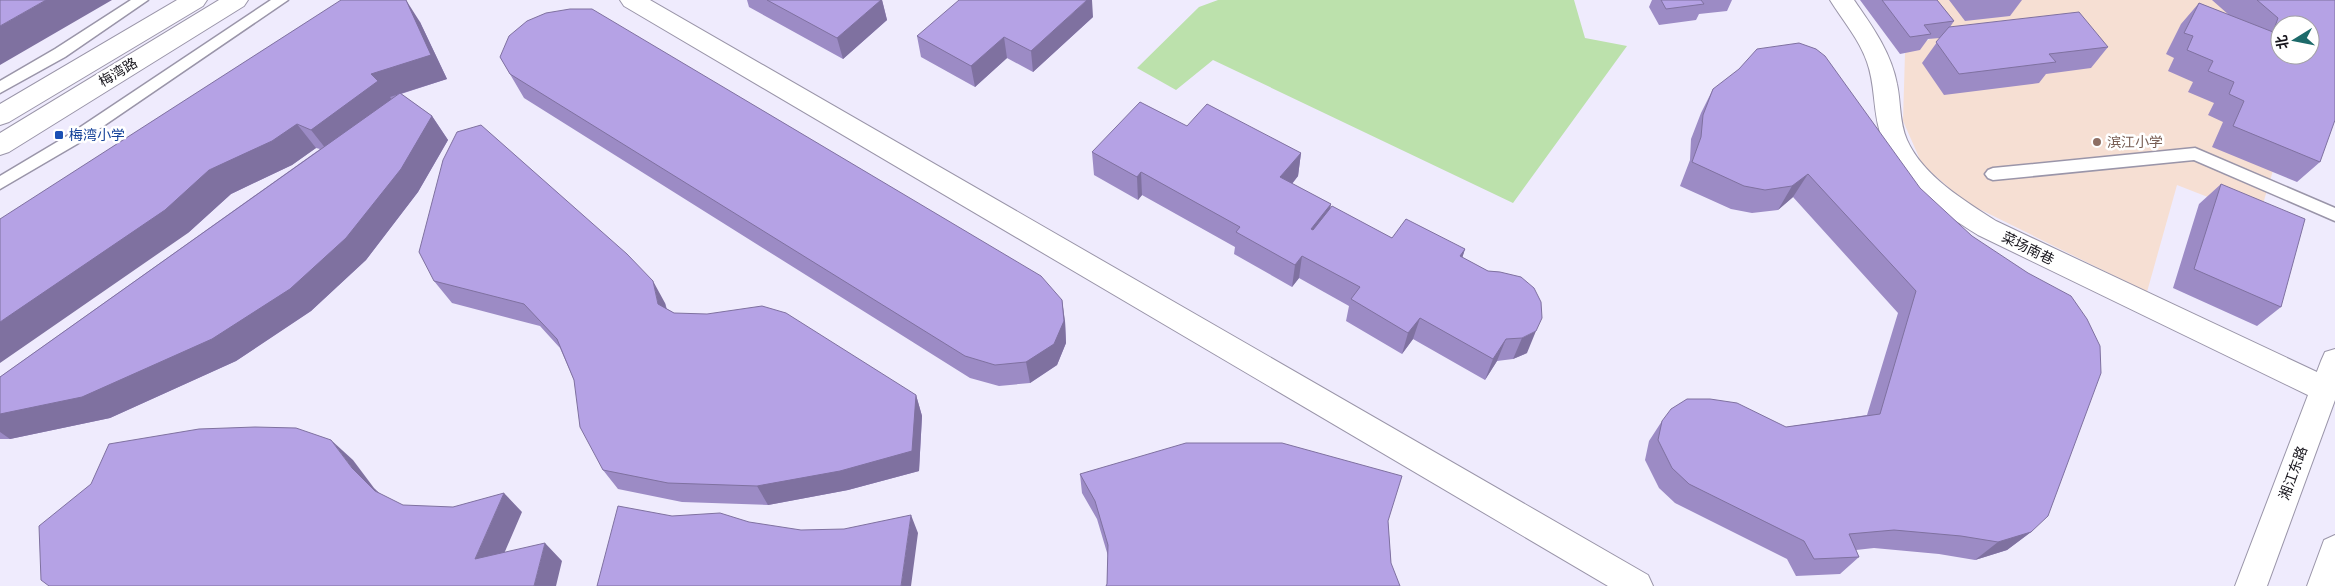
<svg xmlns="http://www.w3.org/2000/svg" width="2335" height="586" viewBox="0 0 2335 586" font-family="'PT Serif','Noto Sans SC',serif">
<rect width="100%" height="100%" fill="#efebfd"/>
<path fill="#f6dfd3" d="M1921,0H2325L2310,25H2280V55H2308L2259,217L2177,185L2147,292L1965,202L1922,164L1903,121L1905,53L1944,31Z"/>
<path fill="#bce1ac" d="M1218,0H1574L1585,38L1627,46L1513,203L1213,60L1176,90L1137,68L1199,7Z"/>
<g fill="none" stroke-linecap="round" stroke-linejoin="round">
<g stroke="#9a95a9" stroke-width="3">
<path id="lane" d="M131,0H148L65,57L0,93V81L55,49Z
M271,0H288L77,144L0,189V176L67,136Z
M2195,148L2335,208V221L2194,160L1993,180L1988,178L1985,174L1988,170L1993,168Z"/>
</g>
<g stroke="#9a95a9" stroke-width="2">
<path id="street" d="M620,0H650L1648,575L1653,586H1608L624,6Z
M1830,0H1854C1872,26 1891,52 1897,84C1901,102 1899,122 1907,140C1923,176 1965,201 1996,221L2334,380V398L2324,401L2314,398L1978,235C1938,210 1891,178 1879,129C1873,107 1875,84 1867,62C1859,39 1843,21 1830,0Z"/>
</g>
<g stroke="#9a95a9" stroke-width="2">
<path id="secondary" d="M177,0H207L203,6L9,122L0,125V104Z
M219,0H248L244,6L9,152L0,155V133Z
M2335,349V400L2267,586H2235L2321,361L2325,352Z
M2335,535V586H2307L2324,540Z"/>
</g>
<use href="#lane" fill="#fff" fill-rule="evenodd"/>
<use href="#street" fill="#fff" fill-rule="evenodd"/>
<use href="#secondary" fill="#fff" fill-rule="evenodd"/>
</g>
<path fill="#9c8bc5" d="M341,0L420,22L447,79L401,94L432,116L448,140L418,192L366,260L311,311L236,361L110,418L10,439H0V377L320,149L316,148L292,165L231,194L188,233Z
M747,0H882L887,20L843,59L749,7Z
M1652,0H1732L1727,11L1699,14L1696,20L1659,25L1649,7Z
M1860,0H1937L1954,21L1950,27L2108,47L2091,68L2046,74L2039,83L1944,95L1922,63L1940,38L1928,39L1920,50L1900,54Z
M1949,0H2022L2010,16L1965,21Z
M2212,0H2335L2320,162L2297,182L2212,147L2223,122L2208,115L2214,103L2188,92L2193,82L2168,71L2174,58L2166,54L2181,24L2199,3L2229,15Z
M1093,17L1033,72L1007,58L975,87L921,57L917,36Z
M1799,43L2031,532L2007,550L1975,560L1939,554L1874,548L1856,550L1859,557L1840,574L1796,576L1787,559L1675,503L1659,488L1645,460L1649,441L1662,421L1786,427L1867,415L1898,313L1793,197L1778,210L1752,213L1731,209L1680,186L1690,160L1691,139L1701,113L1713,89Z
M500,57L1065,321L1066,343L1057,365L1030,383L999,386L970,378L524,98Z
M1187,126L1301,153L1298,176L1292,184L1331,204L1330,208L1392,238L1465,249L1462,258L1488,271L1500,272L1527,353L1513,359L1497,361L1485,380L1413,339L1402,354L1346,321L1349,306L1299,278L1292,287L1234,254L1235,247L1142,195L1138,200L1094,175L1092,152Z
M2221,184L2281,307L2257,326L2173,288L2199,204Z
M434,281L665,303L667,309L674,313L916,395L922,416L919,471L848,490L768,505L682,502L618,489L603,470L574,380L560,348L540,326L452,303Z
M1080,474L1388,521L1391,563L1107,584L1108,556L1097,519L1082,493Z"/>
<path fill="#7f71a0" d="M46,0H112L0,65V26Z
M406,0L420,22L447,79L390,97L395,105L330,154L311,130L371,74Z
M881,0H882L887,20L843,59L837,38Z
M1087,0H1092L1093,17L1033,72L1031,51Z
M1004,37L1007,58L975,87L971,66Z
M432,116L448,140L418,192L366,260L311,311L236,361L110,418L10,439L0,432V414Z
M297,124L316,148L292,165L231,194L188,233L0,363V322L209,170Z
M1301,153L1298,176L1278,201L1280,177Z
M1141,172L1142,195L1138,200L1137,177Z
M1808,174L1793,197L1778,210L1792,186Z
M1331,204L1327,227L1307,252L1311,229Z
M1465,249L1458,271L1460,256Z
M1302,256L1299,278L1292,287L1295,265Z
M653,281L665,303L670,325L658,304Z
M1062,300L1065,321L1066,343L1057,365L1030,383L1026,362Z
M1420,318L1413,339L1402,354L1408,333Z
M1536,331L1527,353L1513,359L1522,338Z
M1506,339L1497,361L1485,380L1493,359Z
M916,395L922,416L919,471L848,490L768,505L757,486Z
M331,440L353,460L374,488L397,510L375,491L352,468Z
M504,493L522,512L494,577L475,559Z
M911,515L918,533L911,586H901Z
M2031,532L2007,550L1975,560L1998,542Z
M545,543L562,561L556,586H534Z"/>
<path fill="#b5a2e5" stroke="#7f71a0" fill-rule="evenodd" d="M0,0H46L0,26Z
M341,0H406L431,55L371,74L378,81L311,130L297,124L272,141L209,170L165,210L0,322V219Z
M767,0H881L837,38Z
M959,0H1087L1031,51L1004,37L971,66L917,36Z
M1661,0H1701L1704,4L1666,9Z
M1882,0H1937L1954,21L1924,25L1931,34L1910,37Z
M2257,0H2335V120L2320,162L2233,126L2244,101L2229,94L2234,82L2208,71L2213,61L2187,50L2193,36L2184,33L2199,3L2273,32L2278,18ZM2280,25H2310V55H2280Z
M570,9H592L1041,276L1062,300L1064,321L1054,344L1026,362L995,365L965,356L510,74L500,57L509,36L527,21L546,13Z
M2079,12L2108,47L2049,54L2056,62L1959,74L1936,42L1949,27Z
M1799,43L1816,49L1825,56L1920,188L1972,236L2028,273L2071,296L2087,319L2100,346L2101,373L2048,516L2031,532L1998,542L1961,536L1894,530L1849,534L1859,557L1814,559L1804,541L1689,484L1672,468L1658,440L1662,421L1671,409L1687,399H1710L1737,403L1786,427L1880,414L1916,291L1808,174L1792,186L1765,190L1744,186L1692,162L1701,137L1703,115L1713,89L1739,69L1757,49Z
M400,93L432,116L401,169L346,238L290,289L212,339L82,397L0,414V377Z
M1140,102L1187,126L1207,104L1301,153L1280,177L1331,204L1311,229L1313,230L1332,206L1392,238L1406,219L1465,249L1460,256L1488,271L1500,272L1521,277L1534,288L1541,302L1542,318L1536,331L1522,338L1506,339L1493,359L1420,318L1408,333L1351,299L1360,287L1302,256L1295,265L1236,232L1240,227L1141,172L1137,177L1092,152Z
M481,125L627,254L653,281L658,304L674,313L707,314L762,306L786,313L916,395L912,451L840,471L757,486L668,483L603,470L580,427L574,380L557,339L524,304L434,281L419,252L443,160L457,132Z
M2221,184L2305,219L2281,307L2194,269Z
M255,427L296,428L331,440L352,468L375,491L403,505L453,507L504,493L475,559L545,543L534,586H49L41,580L39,526L91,484L109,444L199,429Z
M1186,443H1282L1402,476L1388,521L1391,563L1400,586H1106L1107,584L1108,545L1095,501L1080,474Z
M618,506L672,516L720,513L749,522L801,530L844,529L911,515L901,586H597Z"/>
<rect fill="#1a4fb4" stroke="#fff" stroke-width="2" x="54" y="130" width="10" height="10" rx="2.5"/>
<circle fill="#8d6e63" stroke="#fff" stroke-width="2" cx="2097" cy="142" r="5"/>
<g text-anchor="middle" stroke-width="5" stroke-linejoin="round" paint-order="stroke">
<g font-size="14" fill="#17151c" stroke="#fff">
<text transform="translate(118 72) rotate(-31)" y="5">梅湾路</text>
<text transform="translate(2028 248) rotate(26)" y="5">菜场南巷</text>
<text transform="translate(2293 473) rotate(-70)" y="5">湘江东路</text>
</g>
<g font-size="14" fill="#164399" stroke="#fff" text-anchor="start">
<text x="69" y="140">梅湾小学</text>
</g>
<g font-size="14" fill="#785e54" stroke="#fff" text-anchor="start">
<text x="2107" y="147">滨江小学</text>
</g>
</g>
<g transform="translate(2295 40) rotate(260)"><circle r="24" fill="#ffffff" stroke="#a2a1a4"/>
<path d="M0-4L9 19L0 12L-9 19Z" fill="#1d6a6a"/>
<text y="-8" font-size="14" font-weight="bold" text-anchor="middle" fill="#17151c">北</text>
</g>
</svg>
